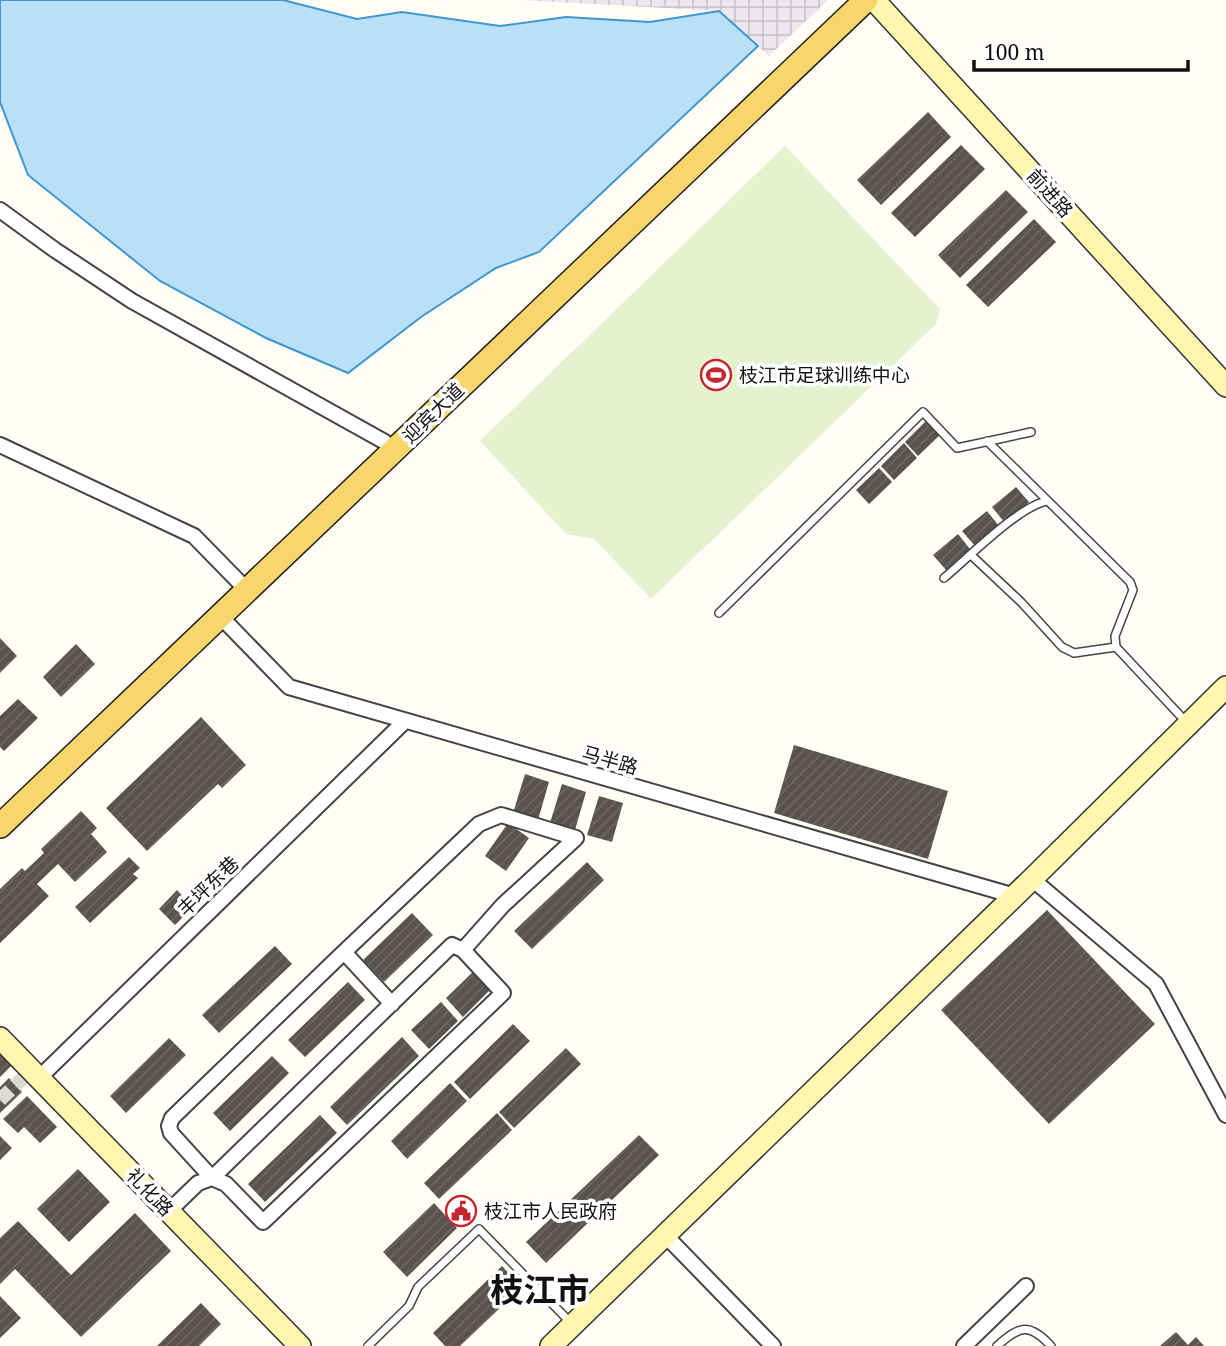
<svg xmlns="http://www.w3.org/2000/svg" width="1226" height="1346" viewBox="0 0 1226 1346" font-family="'Noto Serif','Noto Sans SC',serif">
<defs>
<pattern id="industrial-grid" width="8" height="8" patternUnits="userSpaceOnUse" patternTransform="scale(1.75)"><rect width="8" height="8" fill="#eee6ef"/><path d="M0 4h8M4 0v8" fill="none" stroke="#cbc4cc"/></pattern>
<pattern id="building-hatch" width="6" height="6" patternUnits="userSpaceOnUse" patternTransform="scale(1.75)"><rect width="6" height="6" fill="#5a524d"/><path d="M-1 1l2-2M0 6l6-6M5 7l2-2" fill="none" stroke="#6d6662"/></pattern>
</defs>
<rect width="100%" height="100%" fill="#fffdf5"/>
<path fill="url(#industrial-grid)" d="M521,0H828L769,56L719,11Z"/>
<path fill="#e6f2cf" d="M785,146L940,309L936,324L651,599L594,539L566,534L480,441Z"/>
<path fill="#b9e0f7" stroke="#3f96cf" stroke-width="2" d="M0,0H283L357,19L402,12L500,26L566,17L650,22L719,11L758,46L539,252L496,268L421,317L348,373L266,338L160,281L28,175L0,102Z"/>
<path fill="url(#building-hatch)" d="M928,112L951,137L881,205L857,180Z
M961,145L985,169L915,237L891,213Z
M1006,190L1028,212L960,278L938,255Z
M1034,219L1056,242L988,307L966,285Z
M928,419L941,434L918,456L905,442Z
M904,443L917,458L894,480L881,466Z
M879,468L892,482L869,504L856,490Z
M1016,487L1029,502L1005,523L992,507Z
M987,511L999,526L975,546L962,531Z
M958,534L970,549L946,570L933,555Z
M0,638L17,656L0,673Z
M76,644L95,664L61,697L43,677Z
M18,699L38,718L4,751L0,747V716Z
M201,717L246,765L222,788L218,784L147,851L106,808Z
M794,745L948,791L928,859L774,813Z
M525,774L549,782L538,820L513,813Z
M562,784L586,792L575,830L550,823Z
M599,796L623,803L612,842L587,835Z
M81,811L97,828L91,834L107,852L75,882L58,864L37,884L49,896L0,943V889L22,868L25,871L44,853L41,849Z
M508,823L529,838L506,871L485,856Z
M129,857L140,868L133,874L138,878L90,923L75,907Z
M587,862L604,880L532,949L514,931Z
M177,890L193,907L175,925L159,909Z
M1047,910L1155,1024L1049,1124L941,1010Z
M412,913L433,935L384,982L363,960Z
M275,946L292,964L219,1033L202,1015Z
M475,970L492,988L463,1017L446,998Z
M348,982L365,1000L305,1057L288,1040Z
M441,1002L458,1021L429,1049L411,1030Z
M513,1024L530,1041L470,1099L454,1082Z
M402,1037L419,1056L347,1125L330,1107Z
M169,1038L186,1055L126,1113L110,1096Z
M566,1048L581,1064L514,1128L499,1112Z
M0,1052L12,1065L0,1077Z
M272,1056L289,1073L230,1131L213,1113Z
M9,1078L22,1092L0,1113V1087Z
M450,1083L467,1101L407,1159L391,1141Z
M27,1096L57,1127L40,1143L24,1127L18,1133L3,1119Z
M497,1113L512,1130L439,1199L424,1183Z
M320,1115L337,1133L265,1202L248,1184Z
M639,1135L659,1155L546,1263L526,1242Z
M0,1136L12,1148L0,1160Z
M78,1169L110,1202L69,1242L37,1209Z
M434,1203L457,1228L407,1277L383,1252Z
M135,1213L171,1251L81,1337L15,1269L0,1284V1238L18,1221L71,1275Z
M502,1266L522,1287L460,1346H445L433,1333Z
M0,1296L21,1318L0,1338Z
M201,1303L221,1324L199,1346H157Z
M1176,1332L1188,1345L1196,1337L1204,1346H1160Z"/>
<g fill="none" stroke-linecap="round" stroke-linejoin="round">
<path stroke="#dbdad3" stroke-width="14" stroke-dasharray="14 7" stroke-linecap="butt" d="M0,1100L31,1070"/>
<g stroke="#444" stroke-width="10">
<path id="lane" d="M987,441L1048,501
M971,555L1021,602L1062,647L1074,653L1116,647
M944,578C967,559 1021,504 1048,501L1130,582L1133,590L1115,636L1116,647L1188,724
M719,613L923,412L957,448L1031,432
M368,1346L409,1306L418,1287L479,1229L572,1324
M997,1346C1020,1325 1030,1323 1051,1346"/>
</g>
<g stroke="#444" stroke-width="18">
<path id="street" d="M0,210L55,250L132,301L385,442
M0,445L194,536L239,582
M220,616L289,687L1015,896
M1032,879L1156,984L1226,1115
M463,950L503,905L576,838
M344,952L479,824L501,815L576,838
M39,1078L405,721
M169,1211L198,1183L212,1178L226,1184L263,1222L503,993L463,950L452,945L212,1178L171,1133L169,1126L172,1118L344,952L392,1004
M665,1235L773,1346
M964,1346L1026,1286"/>
</g>
<g stroke="#333" stroke-width="24">
<path id="secondary" d="M874,0L1226,386
M0,1038L300,1346
M551,1346L1032,879L1226,687"/>
</g>
<g stroke="#222" stroke-width="26">
<path id="primary" d="M0,826L866,0"/>
</g>
<use href="#lane" stroke="#fff" stroke-width="7"/>
<use href="#street" stroke="#fff" stroke-width="14"/>
<use href="#secondary" stroke="#fff6b0" stroke-width="21"/>
<use href="#primary" stroke="#f9d66b" stroke-width="23"/>
</g>
<defs>
<g id="stadium-ring" transform="scale(1.575)"><circle r="9.5" fill="#fff" stroke="#c4262e" stroke-width="1.5"/><path d="M0-5a6.5 5 0 1 0 0 10a6.5 5 0 1 0 0-10ZM-3.5-1.8h7v3.6h-7Z" fill="#c4262e"/></g>
<g id="civic-ring" transform="scale(1.575)"><circle r="9.5" fill="#fff" stroke="#c4262e" stroke-width="1.5"/><path d="M-.6-6.5H3V-4.5H.6V-3L4-1V1h2V6H-6V1h2V-1L-.6-3ZM-1.2 2.5V6h2.4V2.5Z" fill="#c4262e"/></g>
</defs>
<g fill-rule="evenodd">
<use href="#stadium-ring" x="716" y="375"/>
<use href="#civic-ring" x="461" y="1211"/>
</g>
<g text-anchor="middle" stroke-width="7" stroke-linejoin="round" paint-order="stroke">
<g font-size="19" fill="#111" stroke="#fff">
<text transform="translate(1050 193) rotate(48)" y="7">前进路</text>
<text transform="translate(433 413) rotate(-44)" y="7">迎宾大道</text>
<text transform="translate(610 760) rotate(16)" y="7">马半路</text>
<text transform="translate(208 886) rotate(-44)" y="7">丰坪东巷</text>
<text transform="translate(150 1192) rotate(46)" y="7">礼化路</text>
</g>
<g font-size="19" fill="#111" stroke="#fff" text-anchor="start">
<text x="739" y="382">枝江市足球训练中心</text>
<text x="484" y="1218">枝江市人民政府</text>
</g>
<g font-size="33" font-weight="bold" fill="#111" stroke="#fff">
<text x="540" y="1302">枝江市</text>
</g>
</g>
<path d="M974 60v10h214v-10" fill="none" stroke="#111111" stroke-width="3.5"/>
<text x="984" y="60" font-size="21" fill="#111111" stroke="#ffffff" stroke-width="5" paint-order="stroke">100 m</text>
</svg>
